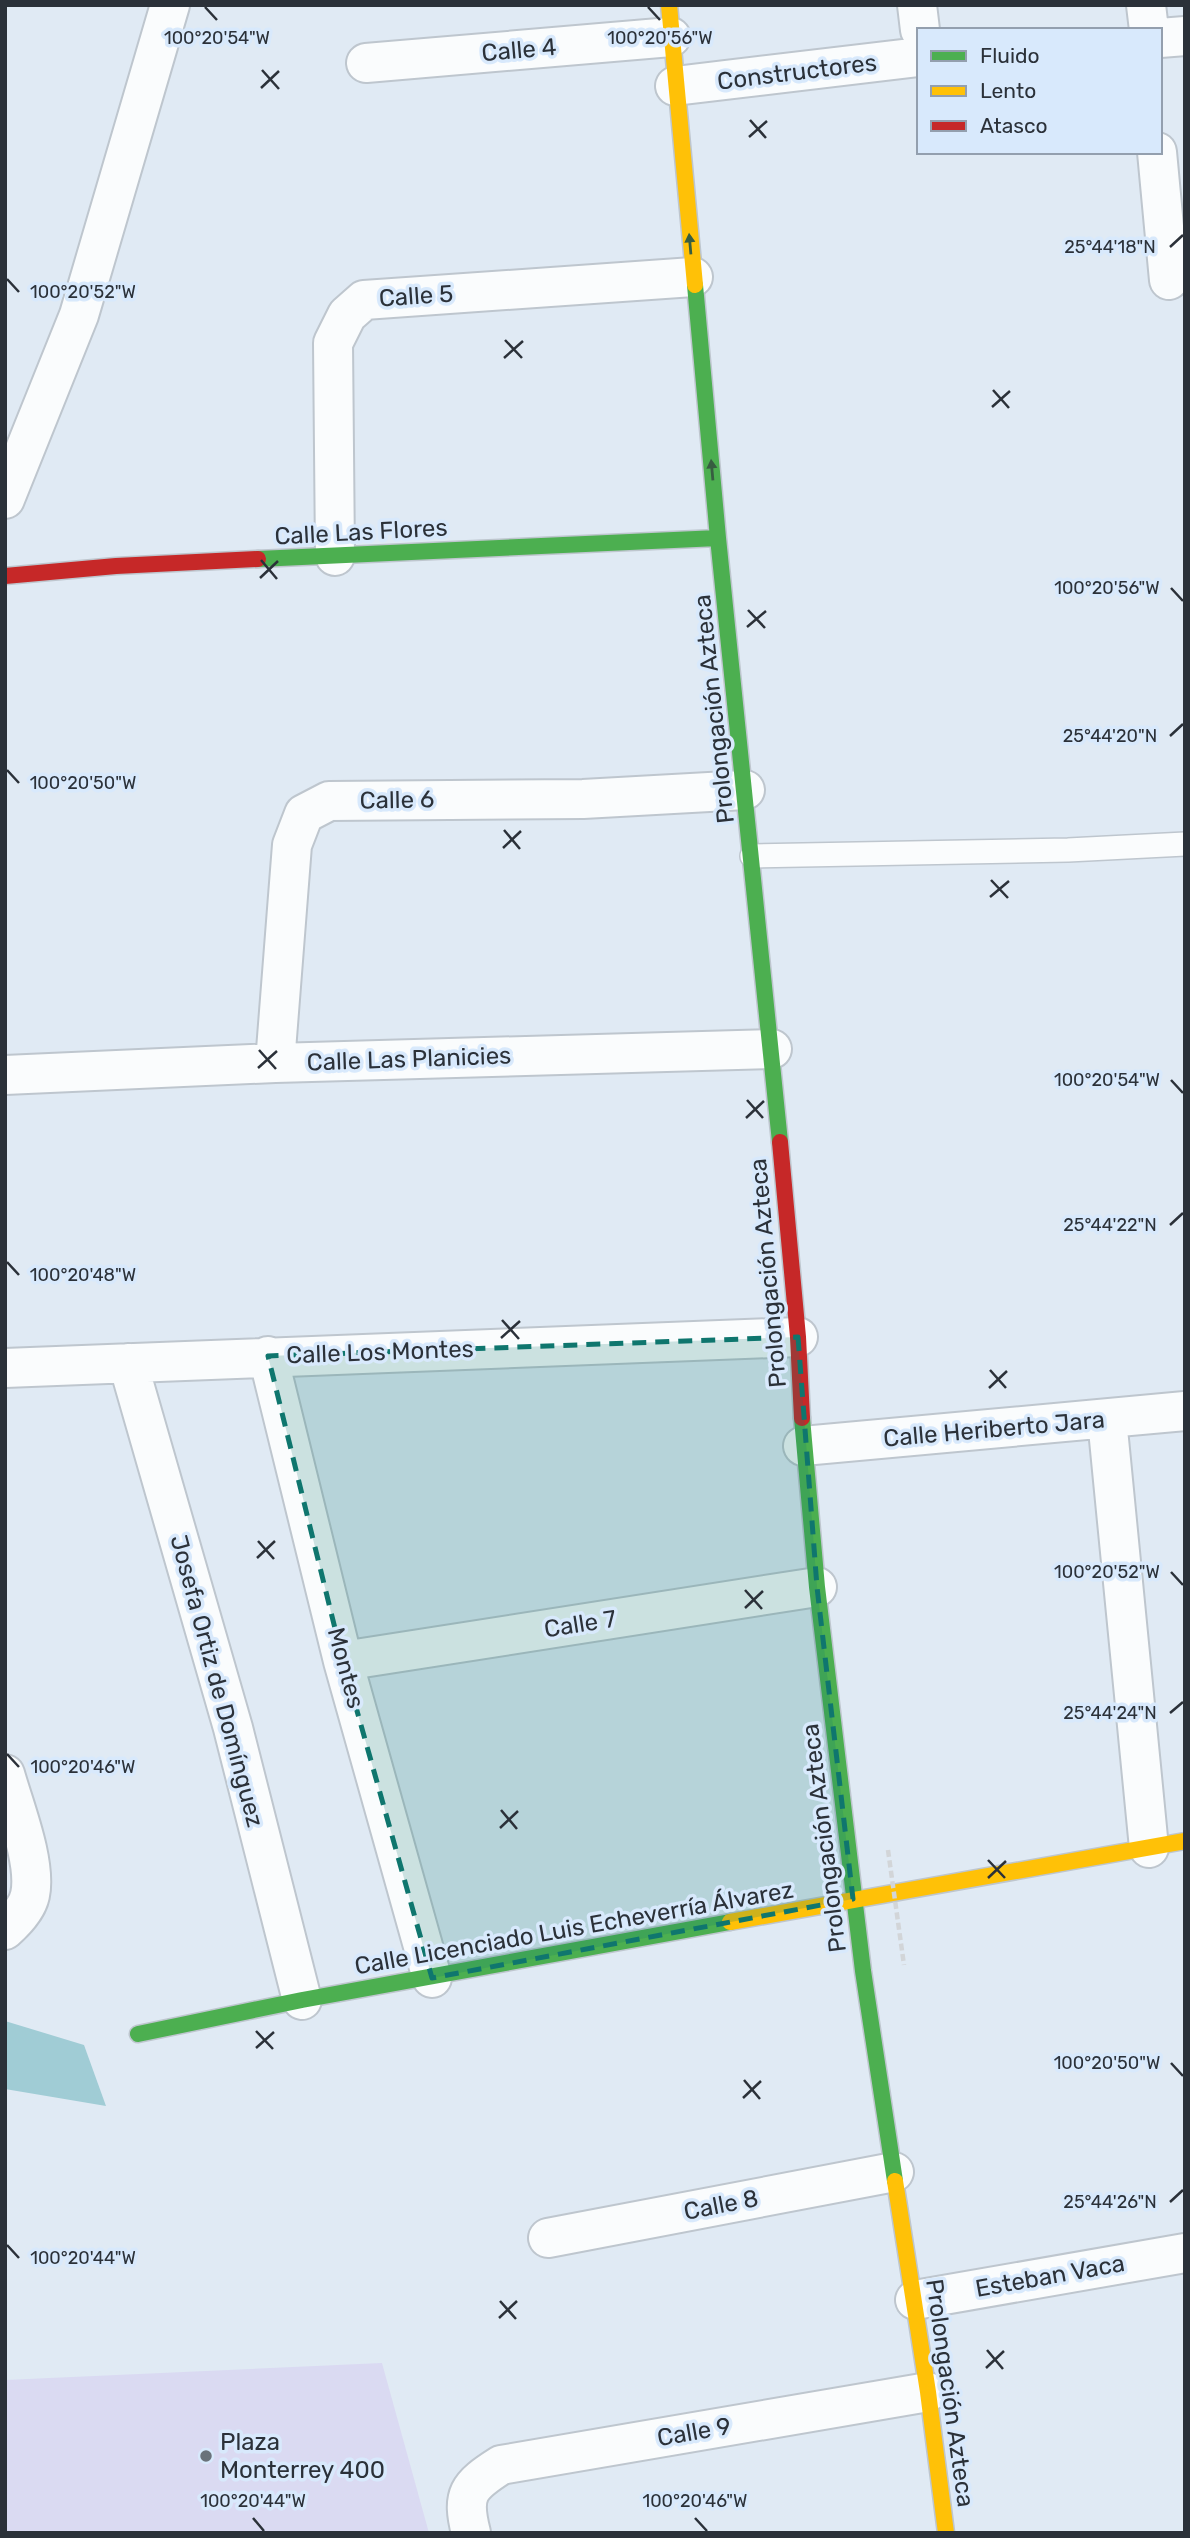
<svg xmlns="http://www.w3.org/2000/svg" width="1190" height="2538" viewBox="0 0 1190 2538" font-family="Rubik,sans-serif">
<rect width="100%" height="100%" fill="#e0eaf4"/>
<path fill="#dadaf2" d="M382,2363L429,2533H5V2380Z"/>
<path fill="#a0ccd5" d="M5,2021L84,2045L106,2106L5,2089Z"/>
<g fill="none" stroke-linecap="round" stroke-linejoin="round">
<g stroke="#bec6ce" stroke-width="26">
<path id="lane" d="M752,856L1068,850L1185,844"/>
</g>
<g stroke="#bec6ce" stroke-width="42">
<path id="street" d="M917,5L920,30
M1146,5L1149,30
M1160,38L1185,36
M366,63L671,37
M675,86L919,57
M1157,152L1169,280
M5,499L79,315L170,5
M335,556L333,343L347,315L364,300L693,277
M275,1063L292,845L304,814L329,801L583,799L745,790
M5,1075L275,1063L772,1049
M268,1356L343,1661L432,1978
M128,1363L233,1728L302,2000
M5,1368L798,1337
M1107,1419L1149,1848
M803,1446L1185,1411
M343,1661L817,1587
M5,1774C14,1806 37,1863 30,1895C27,1909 15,1921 5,1930
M548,2238L894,2172
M915,2300L1185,2253
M471,2533C461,2494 468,2486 501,2465L928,2392"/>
</g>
<g stroke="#bec6ce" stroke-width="19">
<path id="fast" d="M695,285L718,538L780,1142
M258,559L718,538
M802,1418L817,1587L863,1971L895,2181
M138,2034L302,2000L730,1922"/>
</g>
<g stroke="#bec6ce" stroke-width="19">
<path id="slow" d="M669,5L695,285
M730,1922L1185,1841
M895,2181L928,2392L946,2533"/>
</g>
<g stroke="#bec6ce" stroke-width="19">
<path id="jam" d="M5,576L116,566L258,559
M780,1142L798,1337L802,1418"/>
</g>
<use href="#lane" stroke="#fafcfd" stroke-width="23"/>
<use href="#street" stroke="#fafcfd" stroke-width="38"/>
<use href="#fast" stroke="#4caf50" stroke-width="16"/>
<use href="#slow" stroke="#ffc107" stroke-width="16"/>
<use href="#jam" stroke="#c62828" stroke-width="16"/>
<path stroke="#d2d5d8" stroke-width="4.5" stroke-dasharray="7 3.5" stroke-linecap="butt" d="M888,1850L904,1965"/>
</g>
<defs><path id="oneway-solid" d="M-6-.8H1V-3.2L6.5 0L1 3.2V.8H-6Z" transform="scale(1.75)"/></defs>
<g fill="#375d41">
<use href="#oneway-solid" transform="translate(690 244) rotate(-95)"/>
<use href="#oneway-solid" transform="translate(712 470) rotate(-95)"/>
</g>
<path fill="#0f766e" fill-opacity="0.2" stroke="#0f766e" stroke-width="5" stroke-dasharray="14 9" stroke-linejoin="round" d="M798,1337L817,1587L853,1899L432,1978L343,1661L268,1356Z"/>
<path fill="none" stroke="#2b3139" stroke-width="2.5" d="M205,7L217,20M648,7L660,20M262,70L279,89M261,88L279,71M750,120L766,138M749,137L767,121M1170,247L1183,235M7,279L19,292M505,340L522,358M504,358L523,341M993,390L1009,408M992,407L1010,391M261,560L277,579M260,578L278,561M1171,588L1183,601M748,610L765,628M747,627L766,611M1170,736L1183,724M7,770L19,783M504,830L520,849M503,848L521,831M991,880L1008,898M990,897L1009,881M259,1050L276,1069M258,1068L277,1051M1171,1080L1183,1093M747,1100L763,1118M746,1118L764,1101M1170,1225L1183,1213M7,1262L19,1275M502,1320L519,1339M501,1338L520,1321M990,1370L1006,1388M989,1388L1007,1371M258,1541L274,1559M257,1558L275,1541M1171,1572L1183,1585M745,1590L762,1609M745,1608L763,1591M1170,1713L1183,1702M7,1754L19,1767M501,1810L517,1829M500,1828L518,1811M988,1860L1005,1878M988,1878L1006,1861M256,2031L273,2049M256,2048L274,2032M1171,2063L1183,2076M744,2080L760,2099M743,2098L761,2081M1170,2202L1183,2190M7,2245L19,2258M500,2301L516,2319M499,2318L517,2301M987,2350L1003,2369M986,2368L1004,2351M253,2518L264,2531M695,2518L707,2531"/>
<circle fill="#6a727a" stroke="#d8e9fc" stroke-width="2.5" cx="206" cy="2456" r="7"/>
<g text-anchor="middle" stroke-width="7" stroke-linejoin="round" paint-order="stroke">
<g font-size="24" fill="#2b3139" stroke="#d8e9fc">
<text transform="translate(519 50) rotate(-5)" y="8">Calle 4</text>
<text transform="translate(797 72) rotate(-7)" y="8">Constructores</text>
<text transform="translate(416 296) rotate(-4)" y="8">Calle 5</text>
<text transform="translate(361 532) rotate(-3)" y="8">Calle Las Flores</text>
<text transform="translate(714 709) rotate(-96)" y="8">Prolongación Azteca</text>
<text transform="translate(397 800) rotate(-1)" y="8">Calle 6</text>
<text transform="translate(409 1059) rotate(-2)" y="8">Calle Las Planicies</text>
<text transform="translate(768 1273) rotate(-95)" y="8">Prolongación Azteca</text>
<text transform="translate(380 1352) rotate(-2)" y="8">Calle Los Montes</text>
<text transform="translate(994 1429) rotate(-5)" y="8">Calle Heriberto Jara</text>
<text transform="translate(580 1624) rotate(-9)" y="8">Calle 7</text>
<text transform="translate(346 1668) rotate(75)" y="8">Montes</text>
<text transform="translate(217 1681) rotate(75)" y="8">Josefa Ortiz de Domínguez</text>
<text transform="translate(824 1838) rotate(-97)" y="8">Prolongación Azteca</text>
<text transform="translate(574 1928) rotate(-10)" y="8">Calle Licenciado Luis Echeverría Álvarez</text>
<text transform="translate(721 2205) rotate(-11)" y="8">Calle 8</text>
<text transform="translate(1050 2276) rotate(-10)" y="8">Esteban Vaca</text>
<text transform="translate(950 2393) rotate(82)" y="8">Prolongación Azteca</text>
<text transform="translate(694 2432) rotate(-10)" y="8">Calle 9</text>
</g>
<g font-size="24" fill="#2b3139" stroke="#d8e9fc" text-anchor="start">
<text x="220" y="2450">Plaza<tspan x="220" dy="28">Monterrey 400</tspan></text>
</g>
</g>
<g font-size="18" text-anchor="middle" fill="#2b3139" stroke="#d8e9fc" stroke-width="7" stroke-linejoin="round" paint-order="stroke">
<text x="217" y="44">100°20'54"W</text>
<text x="660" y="44">100°20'56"W</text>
<text x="1110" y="253">25°44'18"N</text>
<text x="83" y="298">100°20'52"W</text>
<text x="1107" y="594">100°20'56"W</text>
<text x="1110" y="742">25°44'20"N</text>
<text x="83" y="789">100°20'50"W</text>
<text x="1107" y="1086">100°20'54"W</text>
<text x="1110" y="1231">25°44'22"N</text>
<text x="83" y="1281">100°20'48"W</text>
<text x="1107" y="1578">100°20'52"W</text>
<text x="1110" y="1719">25°44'24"N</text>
<text x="83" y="1773">100°20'46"W</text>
<text x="1107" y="2069">100°20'50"W</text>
<text x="1110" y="2208">25°44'26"N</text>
<text x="83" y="2264">100°20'44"W</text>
<text x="253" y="2507">100°20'44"W</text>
<text x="695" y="2507">100°20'46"W</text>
</g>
<rect width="1190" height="2538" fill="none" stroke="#2b3139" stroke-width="14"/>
<rect x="917" y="28" width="245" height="126" fill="#d8e9fc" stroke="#939fae" stroke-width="2"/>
<rect x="931" y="51" width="35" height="10" fill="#4caf50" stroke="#939fae" stroke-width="2"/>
<text x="980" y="63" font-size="21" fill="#2b3139">Fluido</text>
<rect x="931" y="86" width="35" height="10" fill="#ffc107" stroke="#939fae" stroke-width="2"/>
<text x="980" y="98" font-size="21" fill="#2b3139">Lento</text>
<rect x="931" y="121" width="35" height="10" fill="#c62828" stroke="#939fae" stroke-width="2"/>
<text x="980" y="133" font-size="21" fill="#2b3139">Atasco</text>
</svg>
